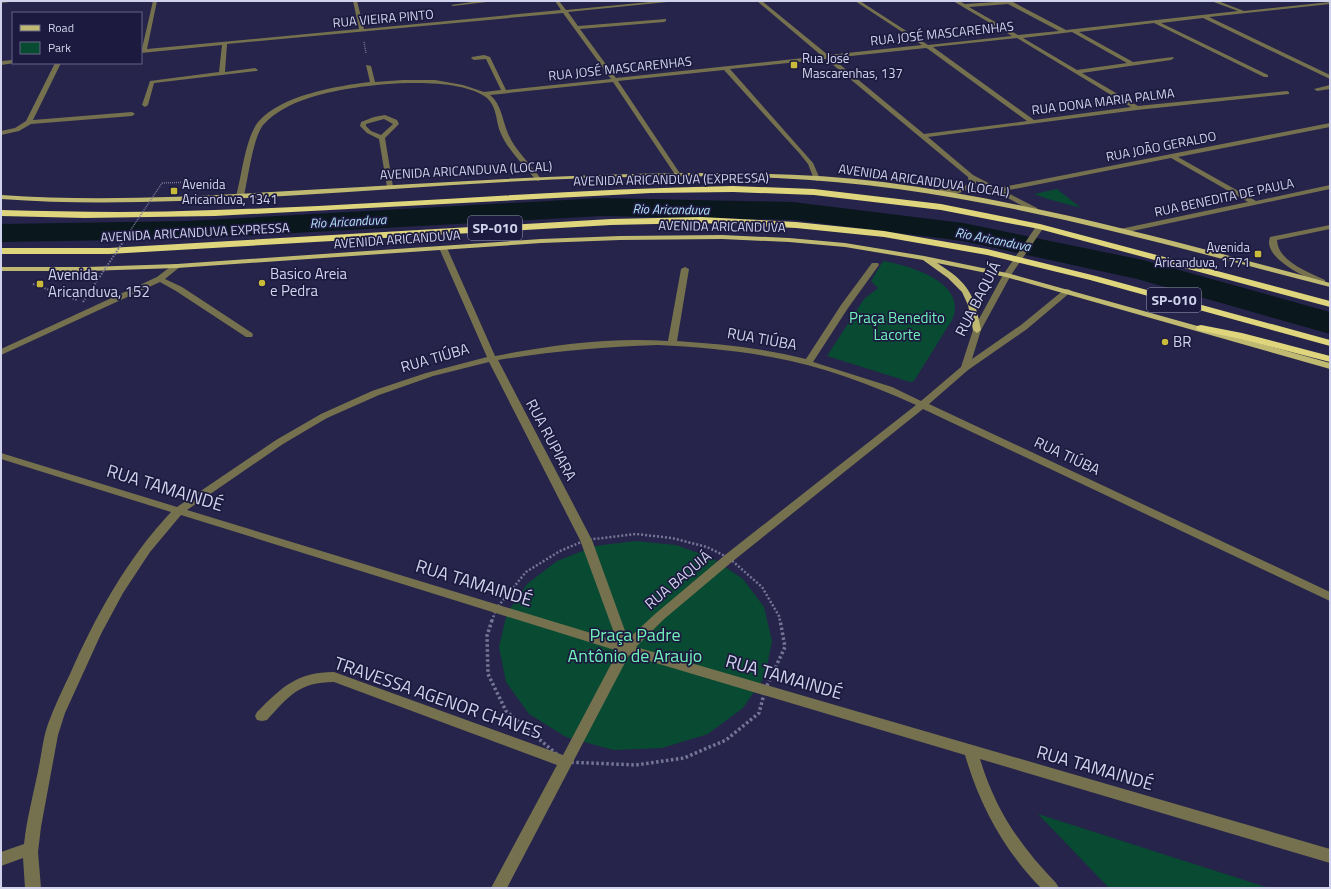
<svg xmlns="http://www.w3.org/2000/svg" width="1331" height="889" viewBox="0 0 1331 889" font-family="'Titillium Web',sans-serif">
<rect width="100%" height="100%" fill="#26244a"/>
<path fill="#094a32" d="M1057,189L1081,208L1048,199L1034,194Z
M883,261C909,265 969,283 952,320L914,381L910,382L827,356L864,299L878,288L871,281Z
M635,541L676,545L712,558L743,579L764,607L772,641L765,676L743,708L708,734L662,748L613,750L566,737L529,714L506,682L499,647L507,613L527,584L557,561L595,546Z
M1038,814L1269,888H1109Z"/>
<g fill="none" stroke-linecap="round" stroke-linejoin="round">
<path fill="#0a181d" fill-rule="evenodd" d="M602,198L793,202L963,223L1143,260L1330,312V334L1137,279L963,241L793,220L602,216L188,239L1,242V224L188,221Z"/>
<path stroke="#757595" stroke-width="1.5" stroke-dasharray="1 1" stroke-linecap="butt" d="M364,42L366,53
M162,183L192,182"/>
<path stroke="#757595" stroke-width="2" stroke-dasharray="1.5 1.5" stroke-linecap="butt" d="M33,284L77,300"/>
<path stroke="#757595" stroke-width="2.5" stroke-dasharray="2 2" stroke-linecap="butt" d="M492,621L496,609L526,572L560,551L586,540L636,534L672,538L707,547L729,558L762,587L779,616L780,621"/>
<path stroke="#757595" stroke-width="3.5" stroke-dasharray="2.5 2.5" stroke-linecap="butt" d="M492,620L487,636L488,674L506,711L566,762L636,765L684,758L726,740L759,713L765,690L785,647L780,620"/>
<path fill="#75714f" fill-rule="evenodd" d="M1,1H18L1,3Z
M153,1H157L147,49L359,29L353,1H357L364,29L561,10L555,1H559L566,10L660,1H677L568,12L578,26L666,19V21L664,22L580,29L616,78L822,56L757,1H762L828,55L922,45L855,1H860L928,45L1012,36L953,1H959L965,4L1011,1L1066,30L1238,11L1211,1H1218L1244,11L1330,2V4L1209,17L1330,75V79L1203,18L1161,23L1268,75V77H1264L1154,23L1079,32L1133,62L1173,57L1174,58L1171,60L1082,73L1138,106L1287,91L1289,92V94L1137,110L928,137L973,175L998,188L1330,123V127L1178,157L1256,201L1330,185V189L1123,233L1119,231L1120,229L1248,202L1171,158L1004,191L1037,208L1038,210L1034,212L976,181V183C967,194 949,196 936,193L934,192C944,185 958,193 969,183L968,177L826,59L730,69L813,163L820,179L817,181L814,179L808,164L800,154L724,70L618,81L681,175L680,176H676L613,82L490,95C501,104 502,118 507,131C514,150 530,163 541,179L538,181L536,180C523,164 506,149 499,129C496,118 496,106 487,98C454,72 344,85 306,99C291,104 275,112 264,124C253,136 248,179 244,196L240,198L236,196C242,175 245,139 258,122C281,95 337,86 370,82L366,65L371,66L375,82L403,80H435L463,85L484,92L501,90L486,59L474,60L471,58L472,57L484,55L490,57L506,90L611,79L563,13L227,44L225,72L255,68L258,70L257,71L154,83L148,105L145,107L142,105L150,81L219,72L222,45L141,53ZM1008,4L1059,31L1018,35L969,7ZM1072,32L1127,63L1077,70L1023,38ZM1017,38L1131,107L1034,120L933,47ZM926,48L928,49L1027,121L924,134L832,58Z
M479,1H495L453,6L451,5Z
M13,60V63H15L1,65V61Z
M55,63H61L33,120L132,112L135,114L132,116L31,124L19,131L1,135V131L15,128L26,121Z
M1330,85V89L1317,91L1314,89Z
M385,115L397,120L399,124L385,138L393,187L390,189L387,187L379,139L367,133L360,126L361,122L374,117ZM384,119L393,124L381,135L371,131L366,126V124Z
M1037,225H1043L1044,227L1011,275L981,330L972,359L1021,325L1065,289H1068L1072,291L1027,329L968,370L929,404L1330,592V601L923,409L733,561L663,620L636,647L1330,849V863L980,759C995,809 1020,846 1056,883L1059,888H1041C1003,849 980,806 965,755L629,655L507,888H491L557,765L334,682C299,682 289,696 267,720L262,721L257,720L255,716L257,712C282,687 297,672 334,672L563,755L618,651L181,515L150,552L123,593L101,634L65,713L58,735L41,827L38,852L41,888H25L23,858L1,866V852L24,844C27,817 34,792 39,766C42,752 43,738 48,724C54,707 62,691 70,674C96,615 127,559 171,512L1,459V453L177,507L276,440L321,414L372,391L426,373L487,357L439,248L443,246L447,248L495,356C552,345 610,337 668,341L681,269L685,267L689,269L677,341C720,344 763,348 806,359L841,305L872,263H878L879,265L848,308L813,362L892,387L921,401L961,367L973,330L1003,275ZM658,345C696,347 734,350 771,357C821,366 870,384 916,405L725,555L655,614L628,639L592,540L498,360C553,351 602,347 658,345ZM489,362L580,540L617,641L187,510L283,444L327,418L379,395L433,376Z
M1330,225V229L1277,240C1278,262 1309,272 1325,280V284H1319C1305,276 1262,258 1270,237Z
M174,264H177L181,266L165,279L182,287L252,333L253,335L252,337H246L176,291L160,282L1,355V349L157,277Z"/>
<path fill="#c0b971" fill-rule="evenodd" d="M690,173C754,173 819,174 883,182C1035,202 1182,243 1330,283V287C1147,240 966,186 776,178C612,171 447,186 284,196C190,201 95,206 1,199V195C103,202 204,196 306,190C434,183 561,174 690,173Z
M722,235L789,238L845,243L924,256L1007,273L1330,363V369L1006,277L937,263C969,283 974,294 981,330L977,333L973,330L968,305L962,292L948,278L923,260L845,247L789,242L722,239L620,240L541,243L177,268L87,271H1V267H87L177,264L541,239L620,236Z"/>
<path fill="#ded57d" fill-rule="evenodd" d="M733,186L814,189L941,204L1040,224L1330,301V307L1039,229L941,210L814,195L733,192L651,193L215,216L85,218L1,216V210C72,212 143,213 214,210C387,205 560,189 733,186Z
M701,217L796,222L884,231L987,249L1096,276L1330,340V346L1090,280L987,255L884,237L796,228L701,223L611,225L109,254H1V248H109L611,219Z
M1201,325L1242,333L1330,356V362L1241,339L1197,330L1196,328L1197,326Z"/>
<path stroke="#757595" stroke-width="1.5" stroke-dasharray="1 1" stroke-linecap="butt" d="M124,240L162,183"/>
<path stroke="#757595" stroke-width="2" stroke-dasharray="1.5 1.5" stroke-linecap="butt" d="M83,302L125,239"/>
</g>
<g fill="#c9bb3a" stroke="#1c1a3f" stroke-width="1.5">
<rect x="790" y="61" width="8" height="8" rx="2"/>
<rect x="170" y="187" width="8" height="8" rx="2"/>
<rect x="1254" y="250" width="8" height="8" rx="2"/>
<circle cx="262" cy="283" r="4"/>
<rect x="36" y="280" width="8" height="8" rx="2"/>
<circle cx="1165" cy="342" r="4"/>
</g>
<g text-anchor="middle" stroke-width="3.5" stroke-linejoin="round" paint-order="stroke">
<g font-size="13" fill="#d1d3ec" stroke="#1c1a3f">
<text transform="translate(383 18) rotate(-5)" y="5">RUA VIEIRA PINTO</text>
<text transform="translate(942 33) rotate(-6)" y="5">RUA JOSÉ MASCARENHAS</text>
<text transform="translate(620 68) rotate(-6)" y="5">RUA JOSÉ MASCARENHAS</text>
<text transform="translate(1103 101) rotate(-7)" y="5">RUA DONA MARIA PALMA</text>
<text transform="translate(1161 146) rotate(-11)" y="5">RUA JOÃO GERALDO</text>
<text transform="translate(466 170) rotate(-3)" y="5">AVENIDA ARICANDUVA (LOCAL)</text>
<text transform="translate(671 179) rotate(-1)" y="5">AVENIDA ARICANDUVA (EXPRESSA)</text>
<text transform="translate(924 180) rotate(8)" y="5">AVENIDA ARICANDUVA (LOCAL)</text>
<text transform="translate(1224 197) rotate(-12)" y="5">RUA BENEDITA DE PAULA</text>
<text transform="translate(722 226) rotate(1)" y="5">AVENIDA ARICANDUVA</text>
<text transform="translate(195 232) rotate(-3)" y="5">AVENIDA ARICANDUVA EXPRESSA</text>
<text transform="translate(397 239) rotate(-4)" y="5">AVENIDA ARICANDUVA</text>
</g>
<g font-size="13" fill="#d1d3ec" stroke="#1c1a3f" text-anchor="start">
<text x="802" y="63">Rua José<tspan x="802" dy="15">Mascarenhas, 137</tspan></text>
<text x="182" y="189">Avenida<tspan x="182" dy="15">Aricanduva, 1341</tspan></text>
<text x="1250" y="252" text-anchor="end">Avenida<tspan x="1250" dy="15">Aricanduva, 1771</tspan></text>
</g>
<g font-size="13" font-style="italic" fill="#b1e2f4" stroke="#1c1a3f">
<text transform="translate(671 209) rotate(1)" y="5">Rio Aricanduva</text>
<text transform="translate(348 221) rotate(-3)" y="5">Rio Aricanduva</text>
<text transform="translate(993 239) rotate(11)" y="5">Rio Aricanduva</text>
</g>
<g fill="#1c1a3f" stroke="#9b9cb8" stroke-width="1">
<rect x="468" y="216" width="54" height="24" rx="3"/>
<rect x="1147" y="288" width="54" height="24" rx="3"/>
</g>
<g font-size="14" font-weight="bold" fill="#d1d3ec">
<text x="495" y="233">SP-010</text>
<text x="1174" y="305">SP-010</text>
</g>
<g font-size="15" fill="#d1d3ec" stroke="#1c1a3f" text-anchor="start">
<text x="270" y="279">Basico Areia<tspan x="270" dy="17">e Pedra</tspan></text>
<text x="48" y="280">Avenida<tspan x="48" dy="17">Aricanduva, 152</tspan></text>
<text x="1173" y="347">BR</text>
</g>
<g font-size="15" fill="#d1d3ec" stroke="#1c1a3f">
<text transform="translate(978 299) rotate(-63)" y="5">RUA BAQUIÁ</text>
<text transform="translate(762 339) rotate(10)" y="5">RUA TIÚBA</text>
<text transform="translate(435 358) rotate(-16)" y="5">RUA TIÚBA</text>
<text transform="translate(551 440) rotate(62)" y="5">RUA RUPIARA</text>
<text transform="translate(1067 456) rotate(25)" y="5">RUA TIÚBA</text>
<text transform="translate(678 580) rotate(-40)" y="5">RUA BAQUIÁ</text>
</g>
<g font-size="15" fill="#71f2ba" stroke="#1c1a3f">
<text x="897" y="323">Praça Benedito<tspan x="897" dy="17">Lacorte</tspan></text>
</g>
<g font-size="18" fill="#d1d3ec" stroke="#1c1a3f">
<text transform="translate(165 488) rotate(17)" y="6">RUA TAMAINDÉ</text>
<text transform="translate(474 583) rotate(17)" y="6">RUA TAMAINDÉ</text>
<text transform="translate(784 677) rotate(16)" y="6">RUA TAMAINDÉ</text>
<text transform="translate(438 698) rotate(19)" y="6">TRAVESSA AGENOR CHAVES</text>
<text transform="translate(1095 768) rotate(16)" y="6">RUA TAMAINDÉ</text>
</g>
<g font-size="18" fill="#71f2ba" stroke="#1c1a3f">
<text x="635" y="641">Praça Padre<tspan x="635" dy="21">Antônio de Araujo</tspan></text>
</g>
</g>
<rect width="1331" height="889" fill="none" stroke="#d1d3ec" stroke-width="4"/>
<rect x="12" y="12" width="130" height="52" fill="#1c1a3f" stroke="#646484"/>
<rect x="20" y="25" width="20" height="6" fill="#c0b971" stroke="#646484"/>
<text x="48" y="32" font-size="12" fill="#d1d3ec">Road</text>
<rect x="20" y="42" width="20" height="12" fill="#094a32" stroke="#646484"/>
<text x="48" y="52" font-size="12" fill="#d1d3ec">Park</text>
</svg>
